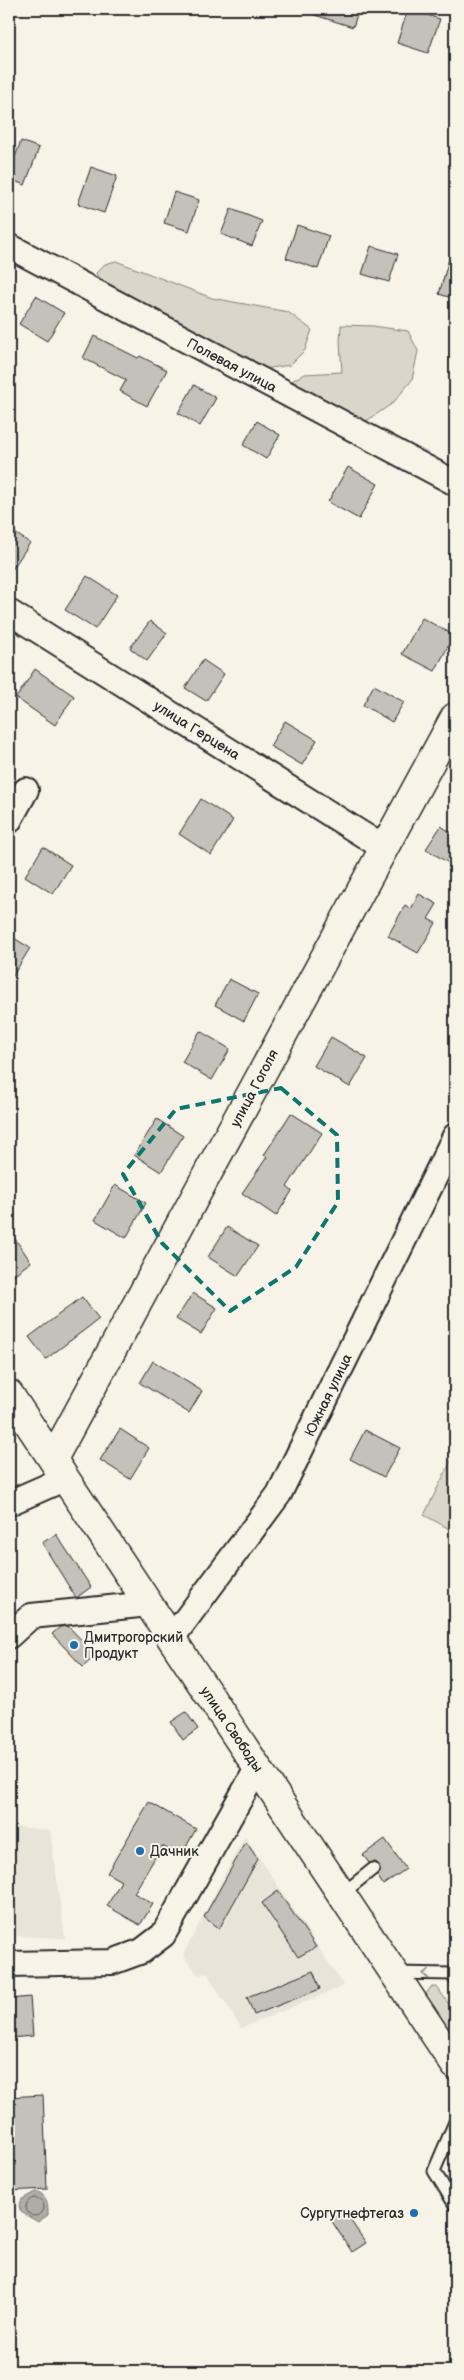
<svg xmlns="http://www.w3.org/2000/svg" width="464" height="2380" viewBox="0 0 464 2380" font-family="'Balsamiq Sans',sans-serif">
<rect width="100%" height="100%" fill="#f7f3e8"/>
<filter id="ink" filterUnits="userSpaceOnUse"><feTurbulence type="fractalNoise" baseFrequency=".02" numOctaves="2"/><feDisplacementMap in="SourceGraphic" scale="10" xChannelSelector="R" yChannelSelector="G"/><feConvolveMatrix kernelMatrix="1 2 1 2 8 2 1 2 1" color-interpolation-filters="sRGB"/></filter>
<g filter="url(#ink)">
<path fill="#e8e4da" d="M9,1826L50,1830L65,1938L9,1936Z
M245,1836L344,1986L241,2028L207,1973L198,1975L183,1955Z"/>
<path fill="#dad6cc" stroke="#82807c" d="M116,261L212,298L288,312L312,330L305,350L290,365L258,370L101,286L96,273L105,264Z
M341,325L373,326L408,331L418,351L412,380L393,403L365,422L335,411L290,382L304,374L342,372L340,342Z
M455,1453V1532L424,1515Z
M431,1987H437L455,2013V2055L420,2003Z"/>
<path fill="#afaca4" stroke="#7a7874" d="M37,2191C48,2197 48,2204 48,2215L38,2222L21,2212L19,2206L22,2199Z"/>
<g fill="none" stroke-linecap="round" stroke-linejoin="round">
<path stroke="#605f5b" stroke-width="1" d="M26 2207a9 9 0 1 1 18 0a9 9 0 1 1-18 0Z"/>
</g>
<path fill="#c4c1b9" stroke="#2b2b2b" d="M306,9H359L353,27L305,12Z
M408,9L440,19L428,53L397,43Z
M21,141L39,148L25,185L9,179V173Z
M91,167L117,176L104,213L78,204Z
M174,192L199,200L189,231L164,223Z
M231,209L262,221L252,246L221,234Z
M297,225L329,236L318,269L286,258Z
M371,246L398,254L389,282L362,274Z
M451,252L455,253V299L439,294Z
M36,296L64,313L47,341L19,324Z
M94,336L138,358L140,356L167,370L147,406L120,391L126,380L83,358Z
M194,385L216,398L200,426L178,413Z
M257,421L280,435L266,459L243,445Z
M348,467L378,484L359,519L328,502Z
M9,529L30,543L9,574Z
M87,576L117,595L95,629L65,610Z
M422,618L454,635L435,671L402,654Z
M150,621L167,633L147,661L130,648Z
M203,660L224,674L206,701L185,688Z
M35,669L74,696L55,725L16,698Z
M374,685L404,702L392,722L363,705Z
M285,721L317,740L302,765L270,746Z
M201,799L233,820L211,855L179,834Z
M441,826L455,835V867L426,849Z
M43,847L71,865L53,894L25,876Z
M419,894L437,904L428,919L436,923L418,953L388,936L405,905L411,909Z
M9,935L30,948L9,982Z
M229,979L258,994L244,1021L215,1005Z
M200,1031L230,1049L212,1080L182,1062Z
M331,1037L367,1058L350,1087L314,1066Z
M291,1113L322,1133L287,1187L292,1191L276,1216L242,1193L267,1157L264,1155Z
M157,1119L183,1136L161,1172L134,1155Z
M115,1185L146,1203L126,1238L95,1220Z
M227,1227L258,1246L238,1276L208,1257Z
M9,1230L31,1262L9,1278Z
M193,1293L217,1308L201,1334L176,1319Z
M82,1297L99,1319L46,1359L29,1337Z
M153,1361L202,1391L189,1413L140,1383Z
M120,1429L149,1448L130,1479L100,1460Z
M365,1430L400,1448L384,1477L350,1459Z
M56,1534L91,1587L76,1598L42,1543Z
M68,1626L96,1655L83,1667L52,1634L60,1627Z
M186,1712L198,1729L183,1740L171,1722Z
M149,1802L196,1829L181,1856L162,1846L134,1893L153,1904L140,1925L107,1906L121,1881L107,1873Z
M385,1839L406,1869L383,1885L377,1875L380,1871L379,1865L375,1862L369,1863L363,1855Z
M246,1842L258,1859L219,1929L204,1917Z
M278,1891L316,1947L298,1957L262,1903Z
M313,1971L320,1989L254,2015L247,1997Z
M30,1997L33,2036L9,2038V1999Z
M43,2095L47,2189L9,2191V2097Z
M344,2211L366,2243L352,2252L331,2220Z"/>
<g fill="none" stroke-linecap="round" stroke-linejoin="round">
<g stroke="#2b2b2b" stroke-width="15">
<path id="lane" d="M342,1894L373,1869
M395,1973L452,1974L455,1980
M455,2122L434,2171L455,2205"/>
</g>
<g stroke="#2b2b2b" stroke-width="28">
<path id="street" d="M9,246L455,483
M9,612L384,848
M9,821L26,790
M9,1503L66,1478
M9,1636L31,1616L149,1604
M172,1638L279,1494L455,1136
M9,1964L112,1962L142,1951L163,1935L258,1767"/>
</g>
<g stroke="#2b2b2b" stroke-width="31">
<path id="secondary" d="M9,1394L455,2065
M53,1459L455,717"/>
</g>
<use href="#lane" stroke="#f7f3e8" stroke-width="11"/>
<use href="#street" stroke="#f7f3e8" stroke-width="24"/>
<use href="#secondary" stroke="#f7f3e8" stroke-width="28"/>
</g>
<defs><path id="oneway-chevron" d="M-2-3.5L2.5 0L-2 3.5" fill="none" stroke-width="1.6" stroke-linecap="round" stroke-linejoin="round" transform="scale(1.25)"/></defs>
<use stroke="#918f8a" href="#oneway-chevron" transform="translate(426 1974) rotate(-179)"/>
</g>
<path fill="none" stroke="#0f766e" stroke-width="4" stroke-dasharray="10 6" stroke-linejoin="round" d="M281,1088L337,1135L338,1202L296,1267L230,1311L162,1243L123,1174L176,1109Z"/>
<g fill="#1f6fb2" stroke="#f7f3e8" stroke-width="2">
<circle cx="74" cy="1645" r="5"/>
<circle cx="140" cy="1851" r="5"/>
<circle cx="414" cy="2213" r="5"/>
</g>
<g text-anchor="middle" stroke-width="4" stroke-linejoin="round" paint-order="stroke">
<g font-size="14" fill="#2b2b2b" stroke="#f7f3e8">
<text transform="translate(232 365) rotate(28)" y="5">Полевая улица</text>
<text transform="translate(197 730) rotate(32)" y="5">улица Герцена</text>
<text transform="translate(254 1088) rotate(-62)" y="5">улица Гоголя</text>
<text transform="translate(328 1395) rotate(-64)" y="5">Южная улица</text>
<text transform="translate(232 1729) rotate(56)" y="5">улица Свободы</text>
</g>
<g font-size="14" fill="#2b2b2b" stroke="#f7f3e8" text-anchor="start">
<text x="84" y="1642">Дмитрогорский<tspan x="84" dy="16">Продукт</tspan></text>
<text x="150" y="1856">Дачник</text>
<text x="404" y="2218" text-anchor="end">Сургутнефтегаз</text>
</g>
</g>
<rect width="464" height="2380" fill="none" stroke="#f7f3e8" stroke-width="30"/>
<rect x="15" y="15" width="434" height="2350" fill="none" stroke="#2b2b2b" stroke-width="2" filter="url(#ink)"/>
</svg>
